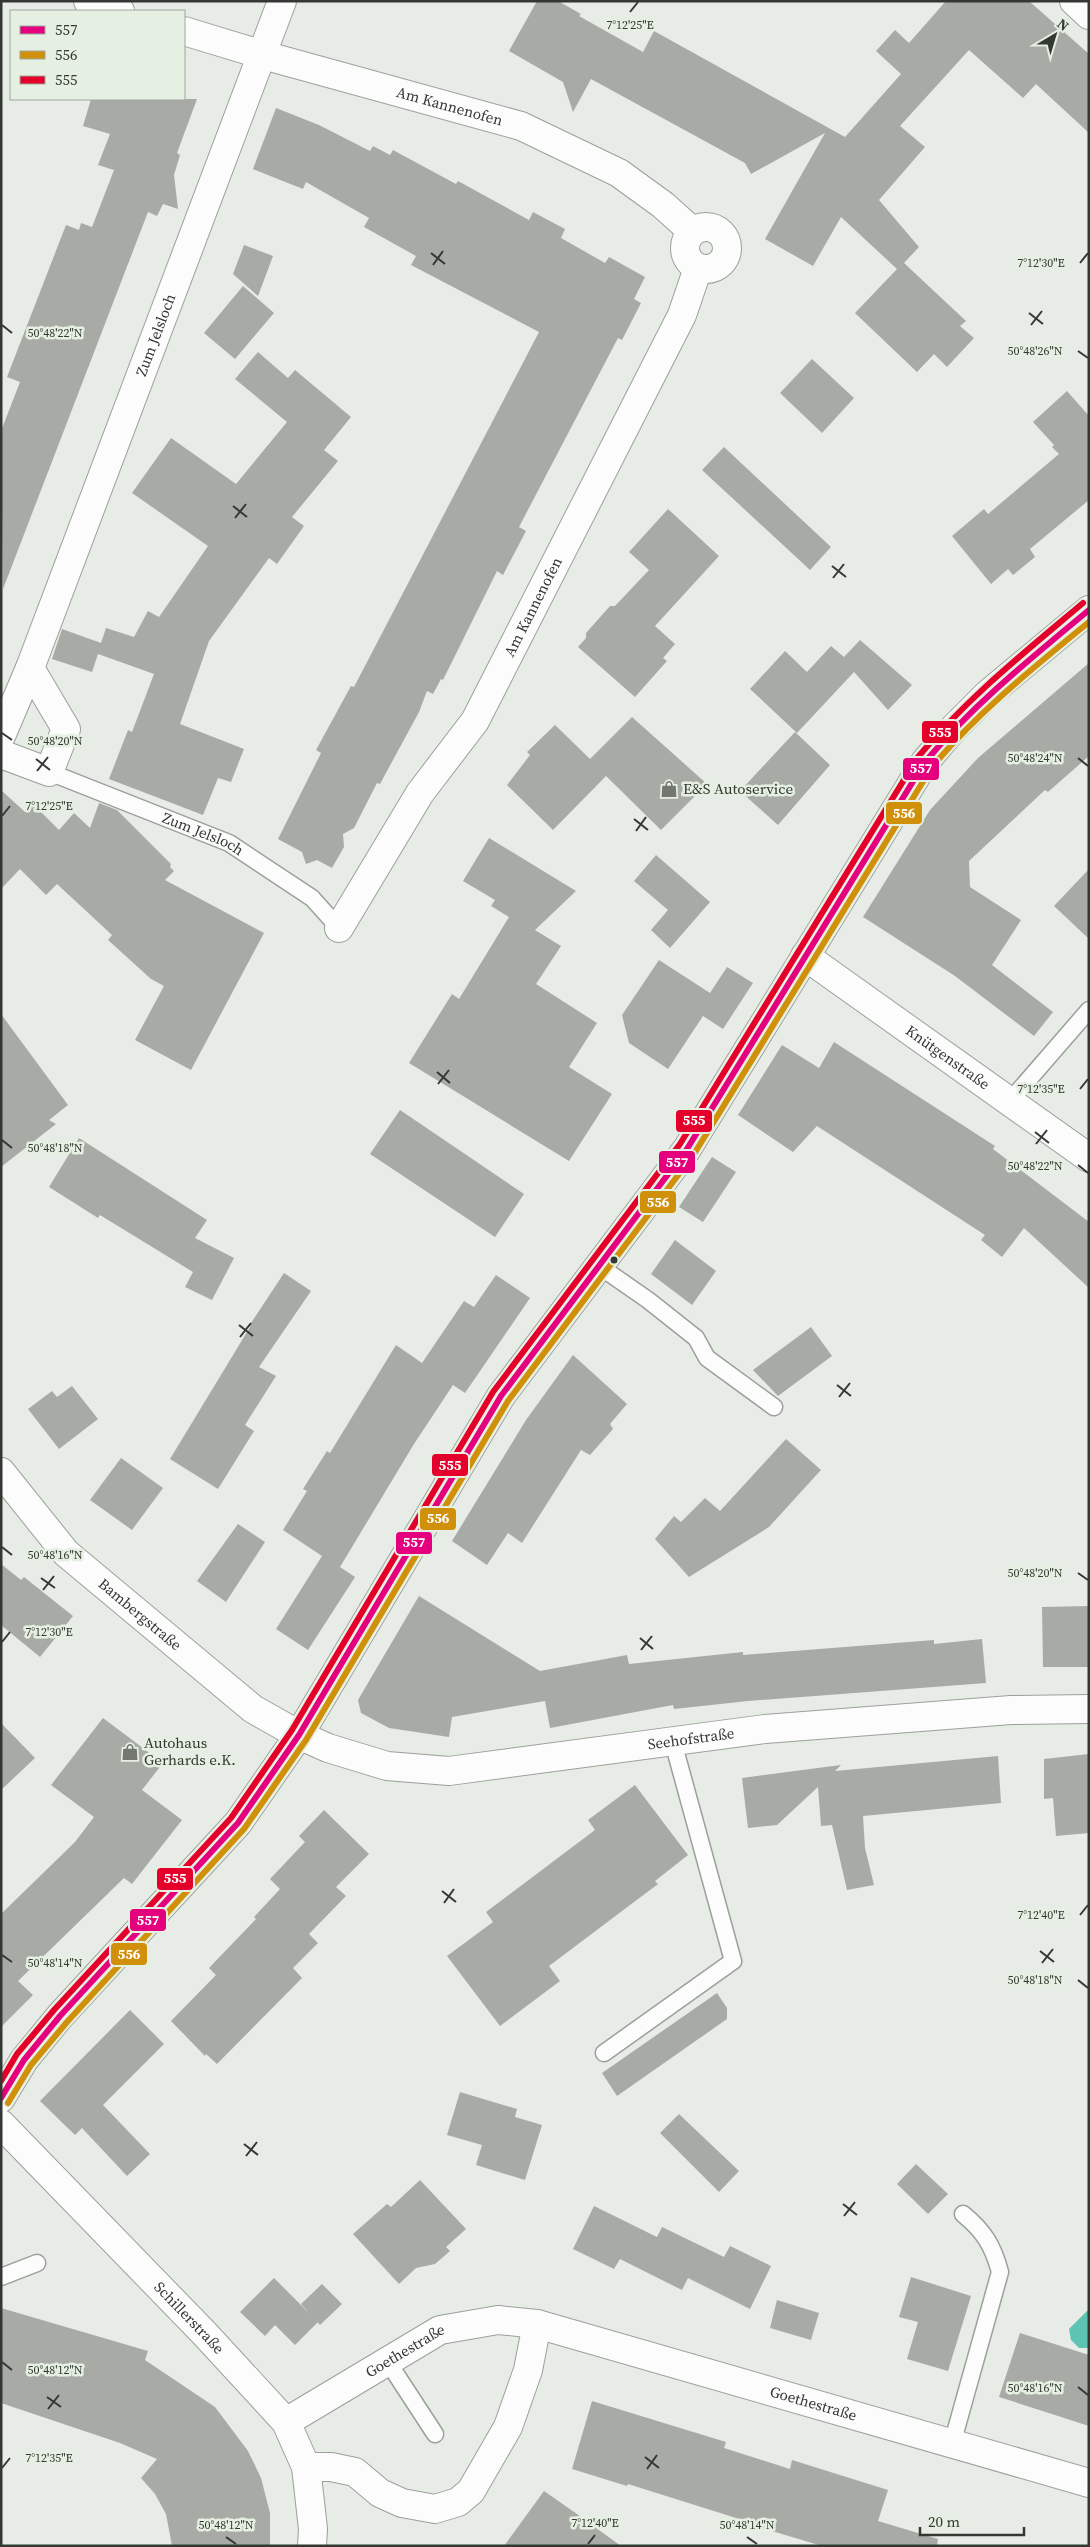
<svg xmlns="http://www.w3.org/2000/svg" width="1090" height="2547" viewBox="0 0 1090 2547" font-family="'Source Serif 4',serif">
<rect width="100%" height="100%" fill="#e7ece6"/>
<path fill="#5dc3b3" d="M1089,2309V2348H1079L1071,2340L1069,2329Z"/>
<path fill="#a8aba5" d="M537,1H558L581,14L579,16L643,52L654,31L845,137L901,74L876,51L895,30L909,43L946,1H1029L1089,54V133L1036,84L1023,98L969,50L900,126L925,147L879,200L919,247L904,263L966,321L960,326L974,338L947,367L934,354L917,372L855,313L897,269L841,217L813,266L765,239L825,133L751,174L745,163L591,79L573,112L563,82L509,51Z
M91,99H197L177,153L180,155L174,175L178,209L163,204L157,216L148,212L3,589L1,431L20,382L7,377L66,225L79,230L81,223L92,227L114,170L98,165L110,134L83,126Z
M276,108L319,125L370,151L373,146L390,155L393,150L456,184L458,181L529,220L533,212L565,229L561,238L605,263L609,257L645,277L634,299L641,303L622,340L618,338L519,527L526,531L503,575L497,571L443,680L441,679L433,694L427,691L419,712L380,784L377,783L354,828L343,834L344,847L332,868L317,860L306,864L302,852L278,839L321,753L316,750L351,686L354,687L539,332L411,265L416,256L364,227L369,218L306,182L303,189L253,169Z
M244,245L273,256L258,296L233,274Z
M243,286L274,313L235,359L204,333Z
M258,352L288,378L295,370L351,417L324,450L338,461L292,517L304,526L277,564L269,558L209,641L180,724L244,749L231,782L218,778L203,815L109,779L128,730L132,732L154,674L98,654L92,672L52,659L62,629L101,643L106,628L134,637L148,611L159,617L208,546L132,493L171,438L236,484L287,422L235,379Z
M812,359L854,398L822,433L780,393Z
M1067,391L1089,416V500L1030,549L1035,557L1013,575L1008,569L991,584L952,536L984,509L988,514L1059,454L1052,447L1054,445L1033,422Z
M724,447L831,547L810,570L702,470Z
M668,509L719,556L655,626L675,644L663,658L667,661L635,697L578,647L586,638V633L610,606H615L649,570L629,552Z
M860,640L912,685L888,710L854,672L797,733L750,689L785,651L807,672L831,646L844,657Z
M1089,663V756L1048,792L1045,790L969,861L970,887L1021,920L992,965L1053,1012L1034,1036L955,976L863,917L930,810L978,758Z
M632,717L707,784L661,830L606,776L553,830L507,785L530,755L527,752L555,725L590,759Z
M795,732L830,765L778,825L740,791Z
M1,790L25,812L33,804L59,830L74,813L90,828L99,803L117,810L171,864L170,867L174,871L165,880L264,933L191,1070L135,1040L164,986L151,979L108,940L112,935L57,884L46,895L20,869L1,889Z
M489,838L576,891L535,930L561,946L536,984L597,1023L569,1067L612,1094L569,1161L409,1063L452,994L459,999L509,917L491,906L495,900L463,881Z
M656,855L710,902L670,948L651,930L668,910L634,881Z
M1089,869V939L1054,906Z
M659,960L710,993L727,967L753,983L723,1029L703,1016L668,1069L629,1043L622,1015Z
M1,1014L68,1105L49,1120L56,1124L1,1167Z
M834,1042L995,1146L993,1149L1089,1222V1288L1024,1228L1002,1257L981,1240L985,1235L817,1126L793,1152L738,1115L782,1045L819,1068Z
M400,1110L524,1194L495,1237L370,1154Z
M79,1138L207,1220L195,1238L234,1258L212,1300L185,1287L193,1272L100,1215L98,1218L49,1187Z
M712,1157L736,1172L703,1222L679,1207Z
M675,1240L716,1271L692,1305L651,1274Z
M284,1273L311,1291L259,1367L276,1376L245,1425L254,1431L218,1489L170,1459L250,1327L249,1326Z
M496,1275L530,1298L465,1393L453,1385L414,1444L340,1567L355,1577L308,1650L276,1629L322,1556L283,1530L307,1491L303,1489L327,1451L330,1453L396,1345L422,1363L464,1301L474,1307Z
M811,1327L832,1356L778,1396L753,1370Z
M573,1355L627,1404L610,1424L613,1429L590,1455L581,1450L522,1543L508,1533L487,1565L452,1541L526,1420Z
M72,1386L98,1419L59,1449L28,1409L52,1391L57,1397Z
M786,1439L821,1470L769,1527L689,1577L655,1539L674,1516L681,1522L705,1498L720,1511Z
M121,1458L163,1488L132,1530L90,1500Z
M238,1524L265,1542L226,1602L197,1581Z
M1,1564L21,1580L24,1577L73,1616L40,1657L1,1625Z
M419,1596L540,1671L627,1655L629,1664L743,1652V1655L934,1640V1644L982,1639L986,1683L748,1701L674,1709L673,1705L550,1728L545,1701L452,1717L449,1737L389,1728L361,1713L358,1700Z
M1089,1606V1667H1043L1042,1607Z
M103,1718L163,1763L142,1790L182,1820L132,1884L124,1878L18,1981L33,1995L1,2027V1914L75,1842L94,1817L51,1785Z
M1,1723L35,1758L1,1790Z
M1089,1754V1833L1056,1836L1053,1798L1044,1799V1759Z
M998,1756L1001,1803L863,1816L865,1848L874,1885L847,1890L832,1825L821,1826L818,1787L777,1825L748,1828L742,1778L841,1765L835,1771Z
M635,1785L688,1855L655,1881L658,1884L549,1966L560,1981L500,2026L447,1956L493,1922L486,1912L595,1830L588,1820Z
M324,1810L369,1854L336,1887L346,1896L309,1934L318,1943L293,1968L302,1978L217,2064L206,2054L205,2056L171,2021L216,1975L209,1968L256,1919L254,1917L280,1889L270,1879L305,1842L299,1836Z
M717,1993L727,2008V2019L617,2096L602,2073Z
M130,2010L164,2044L103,2105L150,2154L127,2176L82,2128L75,2135L40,2101Z
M460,2092L517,2109L515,2117L542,2125L525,2180L476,2165L482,2145L447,2135Z
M679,2114L739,2171L719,2192L660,2133Z
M916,2164L948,2194L928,2214L897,2184Z
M420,2180L466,2229L446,2247L450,2251L435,2264L416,2268L399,2284L353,2234L387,2204L391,2207Z
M594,2206L657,2237L662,2227L724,2257L730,2246L771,2266L750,2309L688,2278L682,2290L620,2259L614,2269L573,2249Z
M911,2277L971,2296L948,2371L907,2359L918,2322L899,2317Z
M274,2278L318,2322L295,2345L275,2325L265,2336L240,2312Z
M322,2284L342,2304L320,2325L301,2304Z
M777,2300L819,2313L811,2340L770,2328Z
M1,2308L148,2351L145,2360L215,2407L248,2451L261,2478L270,2513V2546H172L166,2514L155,2494L141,2478L157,2459L120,2443L1,2403Z
M1020,2333L1089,2355V2426L999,2397Z
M592,2401L726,2442L724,2448L790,2469L792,2460L888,2490L878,2521L938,2539L937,2546H822L752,2525V2523L628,2484L627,2486L572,2469Z
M544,2491L577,2514L621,2546H504Z"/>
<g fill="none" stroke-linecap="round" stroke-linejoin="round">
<g stroke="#9ca09b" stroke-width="19">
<g id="service">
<path id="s1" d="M49,772L229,843L312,898L339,928"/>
<path d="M1010,1101L1089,1010"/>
<path d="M599,1266L648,1300L696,1338L707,1358L774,1407"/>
<path d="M604,2053L733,1961L673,1742"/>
<path d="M1,2277L37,2263"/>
<path d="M388,2362L435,2434"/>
<path d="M952,2444L1000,2272C993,2246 984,2231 963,2214"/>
</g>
</g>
<g stroke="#9ca09b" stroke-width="30">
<g id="minor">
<path d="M88,1L120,11"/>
<path d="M1074,1L1089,15"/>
<path id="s2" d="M184,31L263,55L521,126L619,173L663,205L692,231"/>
<circle cx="706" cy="248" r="21"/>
<path id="s3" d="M30,668L282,1"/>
<path d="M1,736L30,668L66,729L49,772L1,754"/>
<path id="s4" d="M339,928L420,793L475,721L682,315L698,268"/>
<path id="s5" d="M805,956L1089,1158"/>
<path id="s6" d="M1,1472L66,1553L253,1709L299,1735L328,1748L387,1766L449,1771L765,1729L1011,1710L1089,1709"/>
<path id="s7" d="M1,2124L204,2333L286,2422L306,2467L313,2529L312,2546"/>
<path id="s8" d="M286,2422L440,2330L498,2320L537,2324L1089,2483"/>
<path d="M306,2467H331L355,2472L380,2493L402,2503L435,2509L458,2502L471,2491L508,2427L528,2370L537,2324"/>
</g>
</g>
<g stroke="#9ca09b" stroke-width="30">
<path id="secondary" d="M1,2098L24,2060L60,2016L238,1823L299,1735L501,1396L687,1149L925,762L952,730L988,694L1089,610"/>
</g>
<use href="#service" stroke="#fbfcfb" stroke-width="16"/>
<use href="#minor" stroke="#fbfcfb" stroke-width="28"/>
<use href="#secondary" stroke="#fbfcfb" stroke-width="28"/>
<g stroke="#e5f0e2" stroke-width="10">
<path id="bus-1" d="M1,2098L24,2060L60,2016L238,1823L299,1735L501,1396L687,1149L925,762C975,703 1029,660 1089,610"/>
</g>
<g stroke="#e5f0e2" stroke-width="10">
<path id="bus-2" d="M8,2103L31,2065L67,2022L244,1829L306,1740L508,1401L694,1154L932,767C979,711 1033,668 1089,622"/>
</g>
<g stroke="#e5f0e2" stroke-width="10">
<path id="bus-3" d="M1,2081L17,2054L54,2010L231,1818L292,1730L493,1392L680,1144L918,757C967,698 1025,652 1083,603"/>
</g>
<use href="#bus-1" stroke="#e5007d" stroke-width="6"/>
<use href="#bus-2" stroke="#d0900a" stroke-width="6"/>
<use href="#bus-3" stroke="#e4002b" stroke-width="6"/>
</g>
<path fill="none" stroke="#343833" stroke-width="2" d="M630,12L638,2M431,253L445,264M1080,263L1088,253M433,265L443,251M1029,313L1043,324M2,325L12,333M1031,325L1042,311M1078,351L1088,358M233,506L247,517M235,518L246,504M832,566L846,577M833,578L844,564M2,733L12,740M1078,758L1088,766M36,759L50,770M37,771L48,757M2,816L10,806M634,819L648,830M636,831L646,817M437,1072L450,1083M438,1084L449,1070M1080,1089L1088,1079M1035,1132L1049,1143M2,1140L12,1148M1036,1144L1047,1130M1078,1165L1088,1173M239,1325L253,1336M240,1337L251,1323M837,1385L851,1396M839,1397L850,1383M2,1547L12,1555M1078,1573L1088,1580M41,1578L55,1588M43,1590L54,1576M640,1638L653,1649M2,1642L10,1632M641,1650L652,1636M442,1891L456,1902M444,1903L454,1889M1080,1915L1088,1905M1040,1951L1054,1962M2,1955L12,1962M1042,1963L1053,1949M1078,1980L1088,1988M244,2144L258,2155M246,2156L257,2142M843,2204L857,2215M844,2216L855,2202M2,2362L12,2370M1078,2387L1088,2395M47,2397L61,2407M48,2409L59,2395M645,2457L659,2468M2,2468L10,2458M647,2469L657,2455M226,2537L236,2544M747,2537L757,2544M588,2544L595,2535"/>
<defs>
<g id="shop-bare" transform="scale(1.35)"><path d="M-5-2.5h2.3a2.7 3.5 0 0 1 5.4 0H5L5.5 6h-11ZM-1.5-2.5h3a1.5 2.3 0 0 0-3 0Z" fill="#737772" stroke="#e5f0e2" stroke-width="2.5" paint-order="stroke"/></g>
</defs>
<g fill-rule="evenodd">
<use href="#shop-bare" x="669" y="789"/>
<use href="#shop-bare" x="130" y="1752"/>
</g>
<circle fill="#343833" stroke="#e5f0e2" stroke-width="2" cx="614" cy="1260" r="4.5"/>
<g text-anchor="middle" stroke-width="5" stroke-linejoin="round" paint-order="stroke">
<g font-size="15" fill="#343833" stroke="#e5f0e2">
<text dy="5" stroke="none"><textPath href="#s2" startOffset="276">Am Kannenofen</textPath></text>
<text dy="5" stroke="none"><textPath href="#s3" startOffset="356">Zum Jelsloch</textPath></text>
<text dy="5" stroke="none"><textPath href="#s4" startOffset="376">Am Kannenofen</textPath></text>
<text dy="5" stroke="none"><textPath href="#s1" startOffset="166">Zum Jelsloch</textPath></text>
<text dy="5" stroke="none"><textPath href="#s5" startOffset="175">Knütgenstraße</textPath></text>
<text dy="5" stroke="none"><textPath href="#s6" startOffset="200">Bambergstraße</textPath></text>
<text dy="5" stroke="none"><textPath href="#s6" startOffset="800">Seehofstraße</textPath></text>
<text dy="5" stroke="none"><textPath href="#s7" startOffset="270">Schillerstraße</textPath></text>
<text dy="5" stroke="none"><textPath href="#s8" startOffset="139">Goethestraße</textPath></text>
<text dy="5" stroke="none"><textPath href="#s8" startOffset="565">Goethestraße</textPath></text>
</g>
<g font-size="15" fill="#343833" stroke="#e5f0e2" text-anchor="start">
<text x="683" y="794">E&amp;S Autoservice</text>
<text x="144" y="1748">Autohaus<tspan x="144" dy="17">Gerhards e.K.</tspan></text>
</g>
</g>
<g font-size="12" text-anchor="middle" fill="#343833" stroke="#e5f0e2" stroke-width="5" stroke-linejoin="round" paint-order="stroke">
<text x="630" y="29">7°12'25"E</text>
<text x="1041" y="267">7°12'30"E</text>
<text x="55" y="337">50°48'22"N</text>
<text x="1035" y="355">50°48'26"N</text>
<text x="55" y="745">50°48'20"N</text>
<text x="1035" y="762">50°48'24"N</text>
<text x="49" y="810">7°12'25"E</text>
<text x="1041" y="1093">7°12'35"E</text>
<text x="55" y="1152">50°48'18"N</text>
<text x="1035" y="1170">50°48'22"N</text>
<text x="55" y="1559">50°48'16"N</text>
<text x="1035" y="1577">50°48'20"N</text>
<text x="49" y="1636">7°12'30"E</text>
<text x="1041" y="1919">7°12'40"E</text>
<text x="55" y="1967">50°48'14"N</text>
<text x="1035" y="1984">50°48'18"N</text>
<text x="55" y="2374">50°48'12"N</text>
<text x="1035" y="2392">50°48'16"N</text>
<text x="49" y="2462">7°12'35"E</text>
<text x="595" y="2527">7°12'40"E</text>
<text x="226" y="2529">50°48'12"N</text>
<text x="747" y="2529">50°48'14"N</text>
</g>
<g stroke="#e5f0e2" stroke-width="2">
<rect x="921" y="720" width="38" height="24" rx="5" fill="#e4002b"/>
<rect x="902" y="757" width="38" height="24" rx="5" fill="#e5007d"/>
<rect x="885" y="801" width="38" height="24" rx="5" fill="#d0900a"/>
<rect x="675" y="1109" width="38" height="24" rx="5" fill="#e4002b"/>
<rect x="658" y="1150" width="38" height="24" rx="5" fill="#e5007d"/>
<rect x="639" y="1190" width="38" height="24" rx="5" fill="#d0900a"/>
<rect x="431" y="1453" width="38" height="24" rx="5" fill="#e4002b"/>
<rect x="419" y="1507" width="38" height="24" rx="5" fill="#d0900a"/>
<rect x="395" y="1531" width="38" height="24" rx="5" fill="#e5007d"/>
<rect x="156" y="1867" width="38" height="24" rx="5" fill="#e4002b"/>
<rect x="129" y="1908" width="38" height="24" rx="5" fill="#e5007d"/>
<rect x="110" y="1942" width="38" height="24" rx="5" fill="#d0900a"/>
</g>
<g font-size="14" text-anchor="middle" font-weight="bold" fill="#fff">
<text x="940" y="737">555</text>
<text x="921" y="773">557</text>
<text x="904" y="818">556</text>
<text x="694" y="1125">555</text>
<text x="677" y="1167">557</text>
<text x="658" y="1207">556</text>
<text x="450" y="1470">555</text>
<text x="438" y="1523">556</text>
<text x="414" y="1547">557</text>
<text x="175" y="1883">555</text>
<text x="148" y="1925">557</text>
<text x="129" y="1959">556</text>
</g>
<rect width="1090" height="2547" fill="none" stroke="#343833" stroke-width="5"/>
<rect x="10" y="10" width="175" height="90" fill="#e5f0e2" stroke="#9ea69c"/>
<rect x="20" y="26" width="25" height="8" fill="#e5007d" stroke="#9ea69c"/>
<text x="55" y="35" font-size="15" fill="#343833">557</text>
<rect x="20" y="51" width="25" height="8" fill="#d0900a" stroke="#9ea69c"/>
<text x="55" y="60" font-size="15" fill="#343833">556</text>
<rect x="20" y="76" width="25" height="8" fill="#e4002b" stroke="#9ea69c"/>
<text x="55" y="85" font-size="15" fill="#343833">555</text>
<g transform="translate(1055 35) rotate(38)" stroke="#e5f0e2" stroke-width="4" paint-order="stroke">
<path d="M0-4L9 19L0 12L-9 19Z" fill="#343833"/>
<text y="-8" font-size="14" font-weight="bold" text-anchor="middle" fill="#343833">N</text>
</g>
<path d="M920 2527v8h104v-8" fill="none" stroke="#343833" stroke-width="2.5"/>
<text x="928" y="2527" font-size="15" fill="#343833" stroke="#e5f0e2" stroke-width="4" paint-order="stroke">20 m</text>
</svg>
